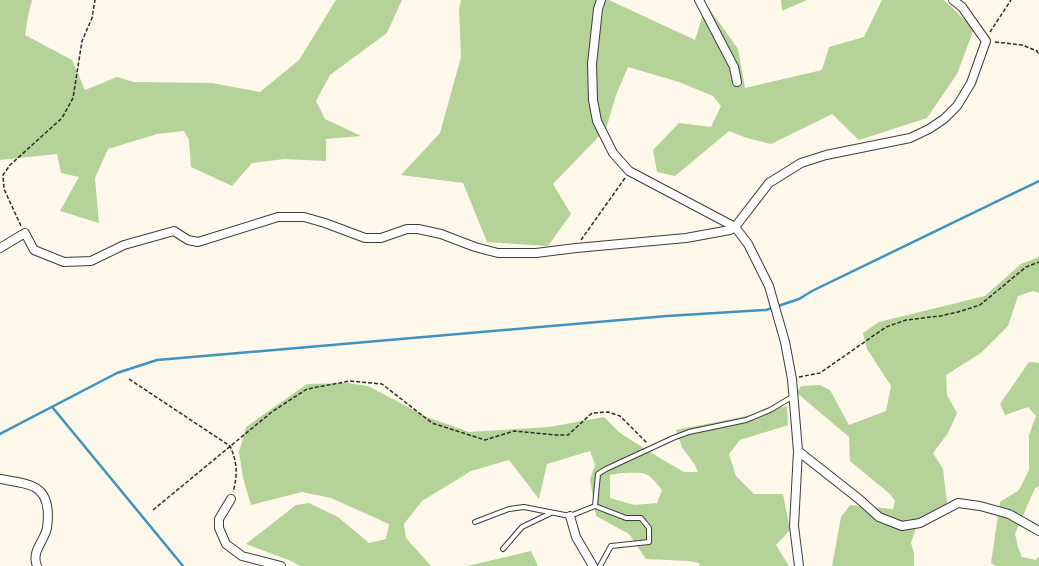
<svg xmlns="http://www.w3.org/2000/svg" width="1039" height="566" viewBox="0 0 1039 566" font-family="Merriweather,serif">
<rect width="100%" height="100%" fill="#fdf8e9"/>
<path fill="#b5d298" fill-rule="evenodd" d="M0,0H32L28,16L25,35L72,60L85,90L117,77L134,82L212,83L260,92L299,60L336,0H402L387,33L330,75L316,101L325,119L361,136L326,139V161L284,159L252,163L232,186L191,167L189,140L184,131L157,134L108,149L95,178L99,223L60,211L79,177L61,173L57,154L0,160Z
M461,0H609L695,40L706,4L738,49L745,88L822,70L829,47L864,37L882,0H944L974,29L957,74L927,118L859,140L832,114L771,144L747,138L729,131L675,176L657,172L653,150L679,123L711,127L721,106L713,96L679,82L628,67L616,95L606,129L553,184L571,214L548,246L487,242L463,183L401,175L440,133L461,57L459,9Z
M781,0H807L782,11Z
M1039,257V293L1033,291L1018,296L1008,326L981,353L946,375L947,395L957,413L948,433L933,453L943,469L947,503L919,519L911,543L914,553V566H832L841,517L850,505L893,509L895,501L890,494L850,461L849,437L797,393L801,386L820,385L830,390L849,425L886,411L891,386L867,349L863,333L879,322L985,296L1021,264Z
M1029,362L1039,363V486L1035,488L1015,534L1018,547L1022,557L1036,560L1039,556V566H996L991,563L1000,502L1019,490L1029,470V435L1036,416L1028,407L1005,415L1000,404Z
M348,383L368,386L427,417L469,432L549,427L604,417L620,433L658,457L684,472H698L695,465L682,447L676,430L742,417L787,406L788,425L740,440L729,454L736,476L754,494H783L790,530L776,545L789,566H700L699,563L689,561L646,559L629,534L596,516L590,479L595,465L590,451L547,464L539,499L509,460L471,471L422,501L404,524L406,538L431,566H300L291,561L246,544L296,505L309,503L338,517L369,543L386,539L389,524L331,498L302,492L251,505L243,478L239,452L246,427L307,384ZM621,473C646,473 646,470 662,490L657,503L634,505L610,498V475Z
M531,551L538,566H467Z"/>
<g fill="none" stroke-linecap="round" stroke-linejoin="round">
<path stroke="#4192be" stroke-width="2.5" d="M53,408L183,566
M0,434L117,373L157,360L667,316L766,310L799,299L812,291L1039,181"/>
<g stroke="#3d3d3d" stroke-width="6">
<path id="service" d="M595,506L626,518H641L649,528V542L611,546L600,566
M475,522L509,509L524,507L570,516L595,506L598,474L606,469L673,438L689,432L746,420L770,410L792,397
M503,549L522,527L551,513"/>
</g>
<g stroke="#3d3d3d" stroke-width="10">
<path id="minor" d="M601,0L598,9L592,64L593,100L597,121L613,153L629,171L735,227L748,244L769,286L785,342L792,379L798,451L794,526L799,566
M699,0L734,67L737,82
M0,248L25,233L34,250L64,262L91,261L124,245L174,231L188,240L198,242L278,217H304L325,223L365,238H381L407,229H418L441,234L475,247L498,253H536L576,248L686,238L730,230L735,227L769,183L801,163L826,155L910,138L929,129L944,119L957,106L971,83L986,41L962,7L953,0
M798,451L859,499L879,517L902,526L920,523L958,503L980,506L1009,514L1039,531
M0,479C10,481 25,482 34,487C49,494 49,513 47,528C44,542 31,551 37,566
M231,499L219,519V528L226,544L242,556L281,566
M570,516L576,537L593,566"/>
</g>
<path stroke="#2c2c2c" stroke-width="1.5" stroke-dasharray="4 2" stroke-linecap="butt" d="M990,32L1011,0
M995,42L1022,45L1037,51L1039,54
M21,226L4,189L3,175L10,165L62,118L73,98L82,41L92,18L95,0
M581,240L625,178
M799,377L820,373L886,327L906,320L940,316L958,312L980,305L1026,267L1039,262
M129,379L230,446C237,461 238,475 233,492
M153,510L273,411L307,389L350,381L382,384L432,423L485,440L514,431L556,435H568L592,413L608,412L620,416L647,443"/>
<use href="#service" stroke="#fff" stroke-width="4"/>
<use href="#minor" stroke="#fff" stroke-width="8"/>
</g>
</svg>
